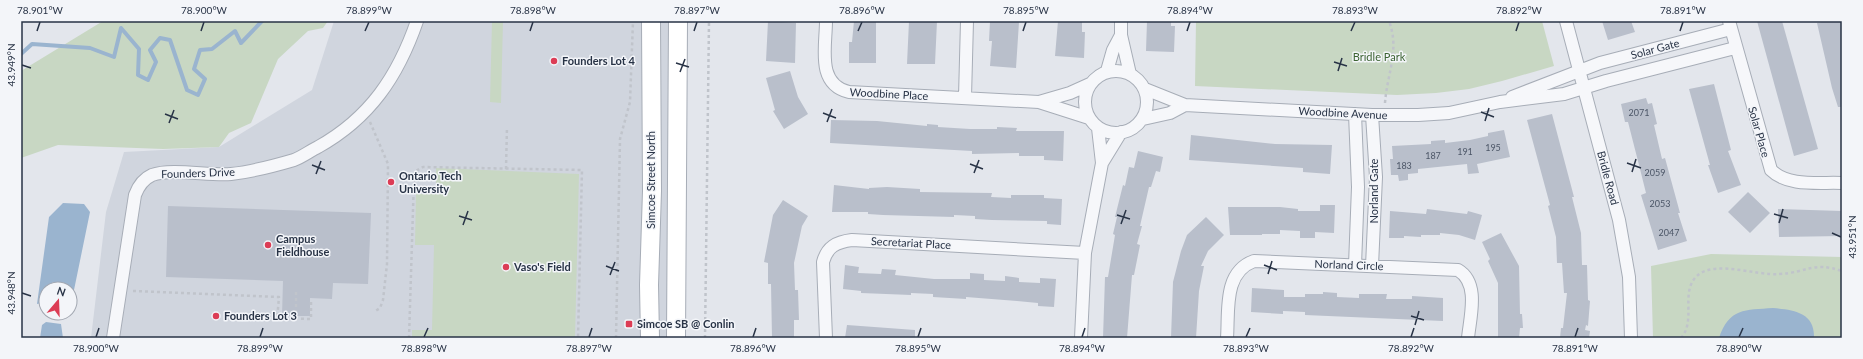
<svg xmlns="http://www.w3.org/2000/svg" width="1863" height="359" viewBox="0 0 1863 359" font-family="Lato,sans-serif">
<rect width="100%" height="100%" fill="#e3e6ec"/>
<path fill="#d0d5de" d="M334,21H671L668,67L667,338H91L106,212L124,152L219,147L312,90Z"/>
<path fill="#c8d7c3" d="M103,21H328L323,28L308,31L278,59L251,123L229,133L219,147L163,149L58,145L21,158V71Z
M492,21H503L501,103L490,102Z
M1196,21H1542L1554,66L1502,81L1469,89L1436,93L1397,95L1195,86Z
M436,168L579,174L575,338H412V330H432L434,245H415L416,194H436Z
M1711,254L1842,257V338H1653L1651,266Z"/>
<path fill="#9ab4cf" d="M63,203L84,204L90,212L74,290L70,292V289H46V302L37,304L49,217Z
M1773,308C1793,310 1815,312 1814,338H1719C1729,308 1745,310 1773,308Z
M46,322L61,324L63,338H40L42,325Z"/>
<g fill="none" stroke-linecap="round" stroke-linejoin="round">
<path stroke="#9ab4cf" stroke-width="4" d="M21,54L32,44L90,48L114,57L121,28L139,49L138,75L148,80L156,62L150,50L160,38L170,40L187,90L198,95L205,79L194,69L200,50L212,49L235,31L241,43L262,21"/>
</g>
<path fill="#b9bfcb" d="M768,21L796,23L795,63L766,61Z
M854,21H876V63H849V42H852Z
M909,21H937L935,64H907Z
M990,21L1019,22L1016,68L990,66L992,41H989Z
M1058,21H1082V32H1085L1084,58L1055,56Z
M1147,21H1171V26H1175L1174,52L1146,51Z
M1602,21H1631L1635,32L1608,40Z
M1757,21H1782L1818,149L1794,156Z
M1826,21H1842V107H1838L1832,88L1817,23Z
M790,71L798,97L808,114L784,129L773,111L775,110L766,78Z
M1714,84L1731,150L1728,151L1741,185L1718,193L1708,165H1710L1689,89Z
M1646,98L1648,104L1652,103L1657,124L1654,125L1662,159L1665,158L1680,213H1678L1687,241L1658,250L1641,195L1646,193L1639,165L1628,122H1625L1621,104Z
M1552,114L1574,197H1572L1581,233L1582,265H1587L1588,300L1590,301L1588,326L1586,325L1585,330L1590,331L1589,338H1560L1561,328H1563L1567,293H1564L1562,263H1557L1556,237L1548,206L1550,205L1527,120Z
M831,120L877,121L927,126V124L938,125V127L970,129H997V127L1017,128L1016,131H1064L1063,161L1044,160V156H1019V153L972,154V151L830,143Z
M1504,130L1510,157L1477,164L1479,173L1468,174L1467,164L1418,169V173L1408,174V180L1399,181L1398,175H1391L1390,159H1393L1392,146L1431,144V141L1445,140V143L1470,140L1488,136V133Z
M1191,135L1275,144L1332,145L1330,174L1303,172V168L1189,160Z
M1138,151L1163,157L1160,172L1156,171L1151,187H1149L1140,226H1142L1137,244L1140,245L1134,275H1132L1127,338H1103L1105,277H1108L1115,235L1113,234L1117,217H1115L1123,185L1125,186L1129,167L1134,168Z
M834,185L869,189V188L887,187L920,189V192L992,193L991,197L1011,198V195H1044V198L1062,199L1061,225L1047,224V221L992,220L975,219V216L954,215V217L883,215L868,214V212H832Z
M1748,192L1770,213L1750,233L1728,212Z
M783,200L808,216L802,226L794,263L795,290H798L799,320H794V338H772L771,284H768V263L764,262L773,215Z
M1320,205H1335L1334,233L1315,232V238H1300V231L1280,230V234H1262V235H1230L1228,207H1280L1298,209V211H1320Z
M168,206L371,213L368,284L333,283L332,299L310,298V316H282L283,281L166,277Z
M1427,209L1467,214L1468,211L1482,215L1475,240L1459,235L1440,233V235H1421V237L1404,236V238H1389L1390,211L1426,214Z
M1778,209L1842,211V236L1779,237Z
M1206,217L1224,235L1208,251L1201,266H1204L1199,291L1196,338H1171L1173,282L1181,251L1187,235Z
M1501,233L1519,266L1520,314H1522L1523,328H1520L1519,338H1498V283L1488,261L1490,259L1482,242Z
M845,265L859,267L858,273L881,274L882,269L896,270L895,275L934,279H970V273L984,274V280L1005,281V276L1019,278V282L1040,283V278L1056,279L1054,307L1038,306V303L1017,301L966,297V299L933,297V294L911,293V295L861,293V291L843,289Z
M1252,288L1284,290V297H1305V294H1323V292L1337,293V297L1359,298V294H1387L1386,299H1412V296L1443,298V321L1305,315V312L1283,311V314L1251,312Z
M847,325L915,330V338H845Z"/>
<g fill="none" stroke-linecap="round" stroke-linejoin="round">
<g stroke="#a7adb7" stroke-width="14">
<path id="minor" d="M826,21C826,47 816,84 849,92L1039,102L1089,118
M1121,21V35L1130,74
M1566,21L1619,220L1629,277L1631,338
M1729,21L1771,170C1788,187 1819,182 1842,183
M1107,71L1113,50L1121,35
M1085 102a31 31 0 1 1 62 0a31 31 0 1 1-62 0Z
M1145,89L1185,105L1372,115H1418L1449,113L1500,102L1564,94L1606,81L1735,48
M965,97L967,21
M1512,97L1600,63L1731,29
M1039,102L1070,93L1090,84
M1372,115L1376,177L1372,266
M1143,119L1170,113L1185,105
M1102,163L1121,132
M1355,265L1358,187L1355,114
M113,338L135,195C138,187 143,179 152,175C172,168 209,176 231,174C249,172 277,165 294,160C302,157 310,151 318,147C370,118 398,76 417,21
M826,338L823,262C827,247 836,242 852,240L1085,253
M1081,338L1085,253L1102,163L1098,128
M1227,338C1229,311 1223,272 1254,261L1458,270C1480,283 1470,317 1468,338"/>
</g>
<g stroke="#a7adb7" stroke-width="20">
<path id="secondary" d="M650,338L649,285L652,191L651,21
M676,338L678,21"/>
</g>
<path stroke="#c0c4cb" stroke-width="2.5" stroke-dasharray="3 3" stroke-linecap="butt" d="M1385,103C1387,74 1400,50 1389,21
M370,122L388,164L387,264L383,300L380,308L374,312
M506,169L507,127
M133,291L279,297L277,320
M277,318L311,319V299
M296,319V290
M409,338L414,178L416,171L423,167L582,170L578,338
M616,338L620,139L630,102L633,21
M705,338L709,21
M1681,338C1697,320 1679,291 1698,275C1716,260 1757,276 1779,274C1806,273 1812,261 1842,271"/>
<use href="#minor" stroke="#f6f7fa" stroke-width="12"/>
<use href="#secondary" stroke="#fff" stroke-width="18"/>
</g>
<path fill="none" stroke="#283346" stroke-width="1.5" d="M37,31L40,22M201,31L204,22M365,31L369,22M530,31L533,22M694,31L697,22M858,31L862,22M1023,31L1026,22M1187,31L1190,22M1351,31L1355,22M1516,31L1519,22M1680,31L1683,22M1334,62L1347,66M676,63L689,67M22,65L31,68M1338,71L1342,58M680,72L685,59M1481,112L1494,117M823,113L836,118M165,114L178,119M1485,121L1489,108M827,122L832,109M169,123L174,110M1627,163L1641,168M970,164L983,169M312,165L325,170M1632,172L1636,159M974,173L979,160M316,174L321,161M1774,214L1788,218M1117,215L1130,219M459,216L472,220M1779,223L1783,209M1121,224L1126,210M463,225L468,211M1832,233L1841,237M1264,265L1277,270M606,266L619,271M1268,274L1272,261M610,275L615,262M22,293L31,296M1411,316L1424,320M1415,325L1419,311M96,337L99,328M260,337L263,328M424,337L428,328M589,337L592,328M753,337L756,328M918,337L921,328M1082,337L1085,328M1246,337L1250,328M1411,337L1414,328M1575,337L1578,328M1739,337L1743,328"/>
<g fill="#dc3c55" stroke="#f3f5f9" stroke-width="1.5">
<circle cx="554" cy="61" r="4"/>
<circle cx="391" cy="182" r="4"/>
<circle cx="268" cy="245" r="4"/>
<circle cx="506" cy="267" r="4"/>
<circle cx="216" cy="316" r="4"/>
<rect x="625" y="320" width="8" height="8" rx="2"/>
</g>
<g text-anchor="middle" stroke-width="3" stroke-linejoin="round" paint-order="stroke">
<g font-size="9" fill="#4c5667">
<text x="1639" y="116">2071</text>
<text x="1493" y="151">195</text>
<text x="1465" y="155">191</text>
<text x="1433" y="159">187</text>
<text x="1404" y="169">183</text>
<text x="1655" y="176">2059</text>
<text x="1660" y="207">2053</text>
<text x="1669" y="236">2047</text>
</g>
<g font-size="11" fill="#283346" stroke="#f3f5f9">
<text transform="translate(1655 49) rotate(-15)" y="4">Solar Gate</text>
<text transform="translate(889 94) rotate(3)" y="4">Woodbine Place</text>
<text transform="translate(1343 113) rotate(3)" y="4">Woodbine Avenue</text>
<text transform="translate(1759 132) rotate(74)" y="4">Solar Place</text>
<text transform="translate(198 173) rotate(-2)" y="4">Founders Drive</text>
<text transform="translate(1608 178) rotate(75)" y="4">Bridle Road</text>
<text transform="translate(651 180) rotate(-90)" y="4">Simcoe Street North</text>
<text transform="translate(1374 191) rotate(-90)" y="4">Norland Gate</text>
<text transform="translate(911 243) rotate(3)" y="4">Secretariat Place</text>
<text transform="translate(1349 265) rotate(2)" y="4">Norland Circle</text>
</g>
<g font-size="11" fill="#3d6434" stroke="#f3f5f9">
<text x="1379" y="61">Bridle Park</text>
</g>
<g font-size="11" font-weight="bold" fill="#283346" stroke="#f3f5f9" text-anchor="start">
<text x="562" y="65">Founders Lot 4</text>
<text x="399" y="180">Ontario Tech<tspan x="399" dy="13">University</tspan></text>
<text x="276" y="243">Campus<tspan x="276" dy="13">Fieldhouse</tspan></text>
<text x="514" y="271">Vaso's Field</text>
<text x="224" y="320">Founders Lot 3</text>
<text x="637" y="328">Simcoe SB @ Conlin</text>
</g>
</g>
<rect width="1863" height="359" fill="none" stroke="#f3f5f9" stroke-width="44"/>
<g transform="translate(58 301) rotate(19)"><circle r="19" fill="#f3f5f9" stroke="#a2a7b1"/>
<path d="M0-3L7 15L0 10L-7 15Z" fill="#dc3c55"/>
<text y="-6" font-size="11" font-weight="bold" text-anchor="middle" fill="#283346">N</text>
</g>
<rect x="22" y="22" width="1819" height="315" fill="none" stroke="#283346" stroke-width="1.5"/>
<g font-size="10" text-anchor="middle" fill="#283346">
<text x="40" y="14">78.901°W</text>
<text x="204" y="14">78.900°W</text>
<text x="369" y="14">78.899°W</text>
<text x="533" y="14">78.898°W</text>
<text x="697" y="14">78.897°W</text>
<text x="862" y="14">78.896°W</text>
<text x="1026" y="14">78.895°W</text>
<text x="1190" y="14">78.894°W</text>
<text x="1355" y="14">78.893°W</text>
<text x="1519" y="14">78.892°W</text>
<text x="1683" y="14">78.891°W</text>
<text transform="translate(11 65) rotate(-90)" y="4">43.949°N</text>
<text transform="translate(1852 237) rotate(-90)" y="4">43.951°N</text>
<text transform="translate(11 293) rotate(-90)" y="4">43.948°N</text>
<text x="96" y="352">78.900°W</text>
<text x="260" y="352">78.899°W</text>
<text x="424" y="352">78.898°W</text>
<text x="589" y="352">78.897°W</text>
<text x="753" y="352">78.896°W</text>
<text x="918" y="352">78.895°W</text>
<text x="1082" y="352">78.894°W</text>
<text x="1246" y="352">78.893°W</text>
<text x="1411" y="352">78.892°W</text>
<text x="1575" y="352">78.891°W</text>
<text x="1739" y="352">78.890°W</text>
</g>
</svg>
